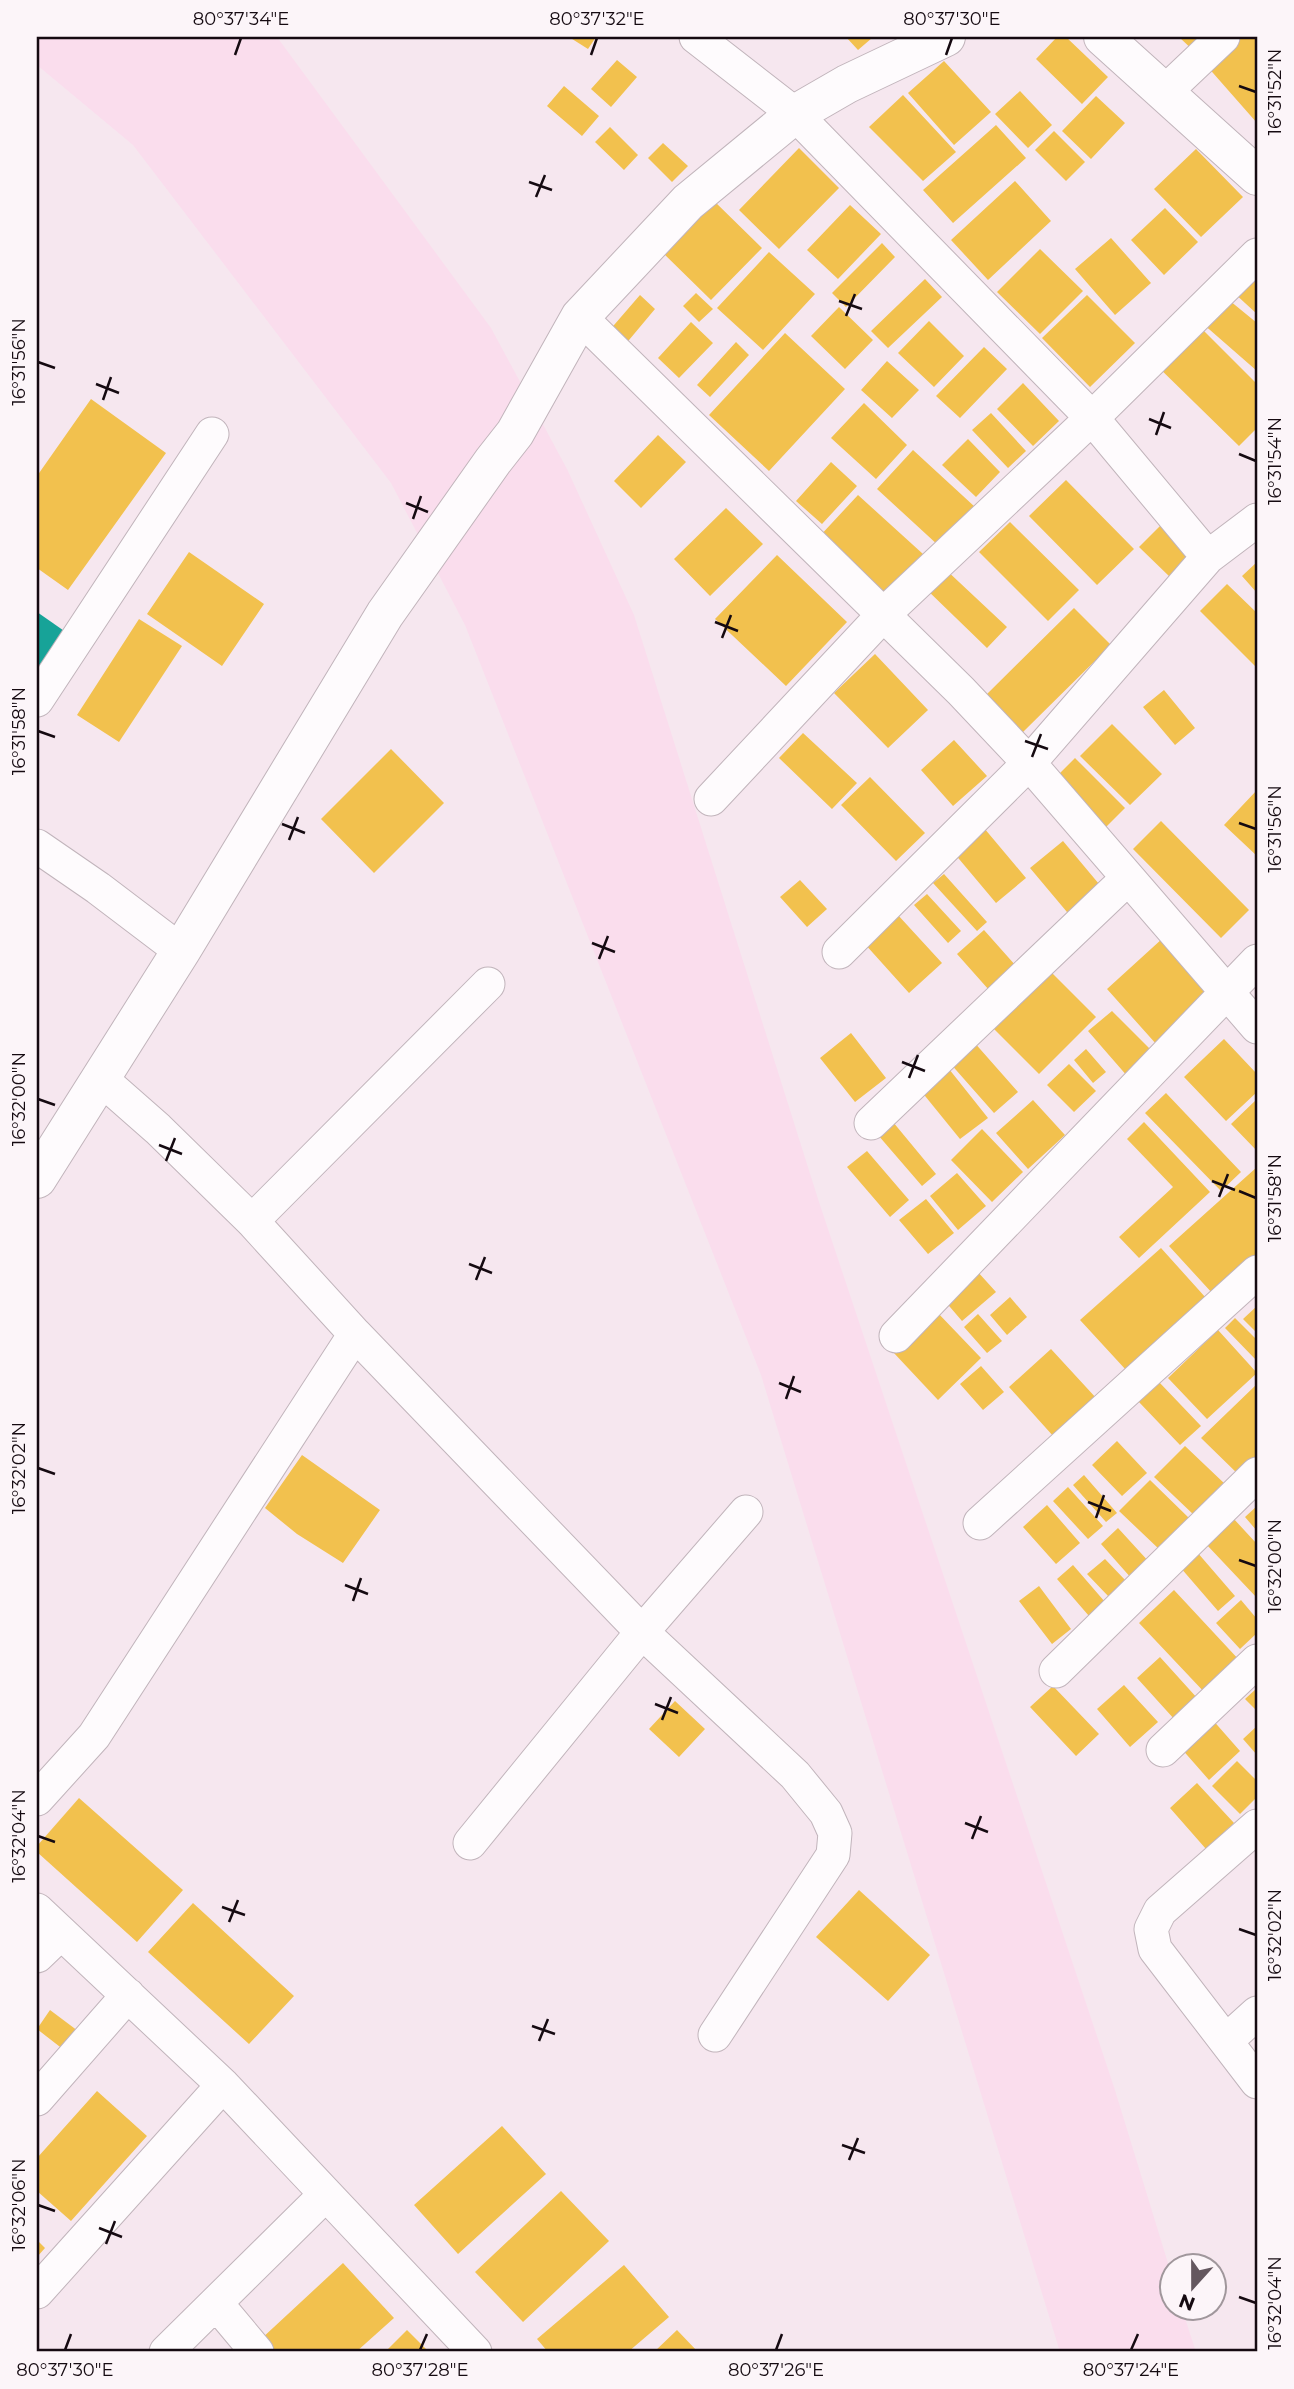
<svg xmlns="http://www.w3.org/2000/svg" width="1294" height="2389" viewBox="0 0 1294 2389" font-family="Montserrat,sans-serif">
<rect width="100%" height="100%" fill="#f6e7ef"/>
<path fill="#fadded" d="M37,37H277L491,328L567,469L634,615L818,1199L1114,2087L1171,2273L1172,2308L1182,2309L1196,2352H1060L761,1375L465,625L391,483L133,145L37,65Z"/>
<path fill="#f2c14e" d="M569,37H596L588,49Z
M846,37H871L872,38L858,50Z
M1057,37H1066L1108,77L1082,104L1036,59Z
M1179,37H1215L1197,54Z
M1238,37H1257V123L1206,65Z
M617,60L637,77L611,107L591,89Z
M944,61L991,112L954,145L908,93Z
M564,86L599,116L582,136L547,106Z
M1020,91L1052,125L1028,148L995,114Z
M903,95L956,152L923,181L869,127Z
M1096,96L1125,123L1091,159L1062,131Z
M996,125L1026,158L953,223L923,190Z
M610,127L638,155L624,170L595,142Z
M1054,131L1085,162L1066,181L1035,150Z
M663,143L688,166L672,182L648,158Z
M799,148L839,188L779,249L739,210Z
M1196,149L1243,197L1201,237L1154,189Z
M1015,181L1051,221L988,280L951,240Z
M712,199L762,248L711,300L661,251Z
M850,205L881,234L838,279L807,250Z
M1165,208L1198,242L1164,275L1131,240Z
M1111,238L1151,283L1115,315L1075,269Z
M882,243L895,257L846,307L832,293Z
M1040,249L1083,291L1040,334L997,292Z
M769,252L815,294L763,350L717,308Z
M1257,264V314L1233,292Z
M925,279L942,297L888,348L871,331Z
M696,293L713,309L699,322L683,306Z
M640,295L655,309L624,346L608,332Z
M1087,295L1135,343L1090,387L1042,338Z
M1224,296L1257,323V371L1202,323Z
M839,307L873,340L845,369L811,336Z
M1193,320L1257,384V428L1239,446L1152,361Z
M929,321L964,356L934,387L898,353Z
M691,322L713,343L679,378L658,358Z
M785,333L845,389L769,471L709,415Z
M736,342L749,355L710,397L697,385Z
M984,347L1007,369L960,418L936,396Z
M887,361L919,390L892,418L861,390Z
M1023,383L1059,421L1033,446L997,409Z
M91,399L166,453L68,590L37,568V476Z
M864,403L907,445L876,479L831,438Z
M991,413L1026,451L1008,468L972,430Z
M658,435L686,462L641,508L614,481Z
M968,439L1000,472L976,497L942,465Z
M913,450L975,507L939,546L877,489Z
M831,462L857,486L822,524L796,501Z
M1066,480L1134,549L1097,585L1029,516Z
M858,495L923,554L884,597L818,538Z
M726,508L763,544L710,596L674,559Z
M1010,522L1079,590L1048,621L979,552Z
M1161,525L1194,558L1172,579L1139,547Z
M189,552L264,604L222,666L147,614Z
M777,555L847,622L786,686L715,619Z
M1257,562V593L1242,576Z
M943,567L1007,627L987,648L924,587Z
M1227,584L1257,613V668L1200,611Z
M1074,608L1111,645L1023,732L986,695Z
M139,619L182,646L119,742L77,715Z
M875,654L928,710L888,748L834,693Z
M1164,690L1195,728L1175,745L1143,707Z
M1112,724L1162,774L1130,805L1080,756Z
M803,733L857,783L832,809L779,758Z
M954,740L987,776L953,806L921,770Z
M391,749L444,803L374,873L321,819Z
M1075,758L1125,808L1106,827L1056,777Z
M870,777L925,833L896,861L841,805Z
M1257,790V856L1224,825Z
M1161,821L1249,910L1221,938L1133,849Z
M984,828L1026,878L996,903L954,853Z
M1063,841L1104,890L1072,918L1030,868Z
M944,874L987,922L977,931L933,883Z
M800,880L827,909L807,927L780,897Z
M927,894L961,931L948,943L914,905Z
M897,914L942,963L909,993L864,943Z
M984,930L1016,966L989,990L957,954Z
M1163,938L1213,994L1157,1045L1107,989Z
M1046,967L1096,1017L1039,1074L989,1024Z
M1112,1011L1153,1052L1128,1077L1088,1031Z
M851,1033L886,1078L855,1102L820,1058Z
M1224,1039L1257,1074V1092L1226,1121L1184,1077Z
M973,1041L1018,1092L994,1113L949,1062Z
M1086,1049L1106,1072L1093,1083L1074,1060Z
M1069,1064L1096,1091L1074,1112L1047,1085Z
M949,1069L988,1118L960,1139L921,1091Z
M1166,1093L1241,1172L1221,1191L1145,1113Z
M1257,1099V1151L1231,1124Z
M1033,1100L1065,1135L1028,1169L996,1133Z
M893,1122L936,1174L922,1186L878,1135Z
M1144,1122L1210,1192L1139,1258L1119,1237L1173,1187L1127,1139Z
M982,1129L1023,1172L992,1202L951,1160Z
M867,1151L909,1200L890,1217L847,1167Z
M1257,1167V1254L1213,1294L1169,1246Z
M957,1173L986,1206L958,1230L930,1196Z
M926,1199L954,1233L928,1254L899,1220Z
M1161,1248L1206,1298L1126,1370L1080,1320Z
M977,1271L996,1292L962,1321L944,1300Z
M1010,1297L1027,1317L1007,1335L990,1315Z
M1257,1306V1333L1243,1319Z
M936,1311L981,1358L938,1400L893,1352Z
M978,1314L1002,1341L987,1353L964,1327Z
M1235,1318L1257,1340V1361L1225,1328Z
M1218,1330L1257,1373L1207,1419L1168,1378Z
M1051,1349L1097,1399L1054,1437L1009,1387Z
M981,1366L1004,1392L983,1410L960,1384Z
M1159,1382L1201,1426L1180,1445L1138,1401Z
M1257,1384V1465L1243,1479L1201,1438Z
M1117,1441L1147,1473L1122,1496L1092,1465Z
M1185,1446L1226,1485L1195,1516L1154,1477Z
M302,1455L380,1510L343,1563L297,1534L265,1508Z
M1084,1475L1117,1513L1106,1522L1073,1485Z
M1150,1480L1190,1519L1160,1550L1119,1511Z
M1068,1487L1103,1526L1088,1539L1053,1501Z
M1047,1505L1080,1543L1056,1564L1023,1527Z
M1257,1506V1531L1245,1517Z
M1233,1518L1257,1544V1598L1206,1544Z
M1118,1528L1150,1563L1132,1579L1101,1544Z
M1197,1552L1235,1596L1218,1611L1180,1567Z
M1105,1559L1126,1581L1109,1597L1087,1574Z
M1073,1565L1105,1602L1089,1616L1057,1579Z
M1039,1586L1071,1629L1052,1644L1019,1601Z
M1174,1590L1241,1662L1206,1694L1139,1623Z
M1241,1600L1257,1619V1633L1240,1649L1216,1623Z
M1160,1657L1198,1699L1175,1720L1137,1678Z
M1124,1685L1158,1722L1130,1747L1097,1709Z
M1053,1686L1099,1734L1076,1756L1030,1707Z
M1257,1688V1711L1245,1699Z
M675,1701L705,1729L679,1757L649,1729Z
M1211,1718L1240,1751L1209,1780L1180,1747Z
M1257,1726V1755L1243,1739Z
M1237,1761L1257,1781V1797L1240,1814L1212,1786Z
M1197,1783L1234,1823L1206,1849L1170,1808Z
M79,1798L183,1890L137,1942L37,1852V1846Z
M859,1890L930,1955L888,2001L816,1937Z
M193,1903L294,1996L249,2044L148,1952Z
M50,2010L78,2031L64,2050L37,2029Z
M97,2091L147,2136L71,2221L37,2191V2158Z
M502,2126L546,2174L458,2254L414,2205Z
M561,2191L609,2241L523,2322L475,2272Z
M37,2240L45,2248L37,2257Z
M343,2263L394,2318L356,2352H271L260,2340Z
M624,2265L669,2317L628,2352H548L537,2339Z
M407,2330L429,2352H385Z
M677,2330L698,2352H654Z"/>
<path fill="#17a398" d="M37,612L70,635L37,687Z"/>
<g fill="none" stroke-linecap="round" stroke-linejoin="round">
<g stroke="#c1b4bb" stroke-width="35">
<path id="street" d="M696,37L795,114L1092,418L1208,557
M1166,91L1223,37
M580,317L961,691L1029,763L1257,1027
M37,700L212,434
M711,799L884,614L1092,418L1257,255
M37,846L98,888L181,951
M839,952L1029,763L1208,557L1257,520
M100,1078L158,1129L252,1221L355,1334L642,1632L795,1775L826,1813L835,1833L833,1855L715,2035
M871,1123L1128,878
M252,1221L488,984
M896,1336L1257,961
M980,1523L1257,1272
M1056,1671L1257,1474
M1163,1750L1257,1661
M37,1799L94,1736L355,1334
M1257,1826L1160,1911L1151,1929L1155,1949L1257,2082
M470,1843L642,1632L746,1512
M37,1910L223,2085L475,2352
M37,1956L61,1933
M1226,2041L1257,2013
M37,2099L128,1995
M37,2292L223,2085
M216,2303L257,2352
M166,2352L326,2194"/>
</g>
<g stroke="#c1b4bb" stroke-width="40">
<path id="secondary" d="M1103,37L1257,176
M37,1179L181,951L385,614L493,461L515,433L580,317L688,202L795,114L847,84L946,37"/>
</g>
<use href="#street" stroke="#fefbfd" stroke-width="33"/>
<use href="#secondary" stroke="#fefbfd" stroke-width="38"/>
</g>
<path fill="none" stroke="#150a11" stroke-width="2.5" d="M235,55L241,38M591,55L597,38M946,55L952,38M1239,86L1256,92M529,182L552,190M536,197L545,175M839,301L862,309M846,316L855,294M38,362L55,368M96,384L119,393M103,400L111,377M1149,419L1171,428M1156,435L1164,412M1239,454L1256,461M406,503L428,512M413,519L421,496M715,622L738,631M722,638L731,615M38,731L55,737M1025,741L1048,749M1032,757L1041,734M1239,823L1256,829M282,824L305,833M289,840L298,817M592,943L615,952M599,959L608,936M902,1062L925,1071M909,1078L918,1055M38,1099L55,1105M159,1145L182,1154M166,1161L175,1138M1212,1181L1235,1190M1239,1191L1256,1198M1219,1197L1228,1174M469,1264L492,1273M476,1280L485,1257M779,1383L801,1392M786,1399L794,1376M38,1468L55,1474M1088,1502L1111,1511M1096,1518L1104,1495M1239,1560L1256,1566M345,1585L368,1594M353,1601L361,1578M655,1704L678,1713M662,1720L671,1697M965,1823L988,1832M38,1836L55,1842M972,1839L981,1816M222,1907L245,1915M229,1922L238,1900M1239,1929L1256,1935M532,2026L555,2034M539,2041L548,2019M842,2145L865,2153M849,2160L858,2138M38,2205L55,2211M99,2228L122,2237M106,2244L115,2221M1239,2297L1256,2303M65,2350L71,2334M420,2350L427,2334M776,2350L782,2334M1131,2350L1138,2334"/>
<rect width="1294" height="2389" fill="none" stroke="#fcf5f9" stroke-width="77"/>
<g transform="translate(1193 2287) rotate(201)"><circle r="33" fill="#fcf5f9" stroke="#a0979c" stroke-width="2"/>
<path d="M0-5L12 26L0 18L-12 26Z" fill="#64575f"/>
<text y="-10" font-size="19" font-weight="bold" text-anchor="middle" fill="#150a11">N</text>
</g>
<rect x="38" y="38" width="1218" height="2312" fill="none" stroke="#150a11" stroke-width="2.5"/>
<g font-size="18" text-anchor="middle" fill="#150a11">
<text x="241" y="25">80°37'34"E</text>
<text x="597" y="25">80°37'32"E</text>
<text x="952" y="25">80°37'30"E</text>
<text transform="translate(1275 92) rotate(-90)" y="6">16°31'52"N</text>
<text transform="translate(19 362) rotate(-90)" y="6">16°31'56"N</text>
<text transform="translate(1275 461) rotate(-90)" y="6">16°31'54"N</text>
<text transform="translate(19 731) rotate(-90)" y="6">16°31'58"N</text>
<text transform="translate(1275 829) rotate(-90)" y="6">16°31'56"N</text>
<text transform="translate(19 1099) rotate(-90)" y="6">16°32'00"N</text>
<text transform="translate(1275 1198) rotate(-90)" y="6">16°31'58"N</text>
<text transform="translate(19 1468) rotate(-90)" y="6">16°32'02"N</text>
<text transform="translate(1275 1566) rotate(-90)" y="6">16°32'00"N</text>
<text transform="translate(19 1836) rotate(-90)" y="6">16°32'04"N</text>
<text transform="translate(1275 1935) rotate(-90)" y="6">16°32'02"N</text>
<text transform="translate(19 2205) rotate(-90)" y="6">16°32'06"N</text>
<text transform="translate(1275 2303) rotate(-90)" y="6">16°32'04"N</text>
<text x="65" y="2376">80°37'30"E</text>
<text x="420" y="2376">80°37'28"E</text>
<text x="776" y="2376">80°37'26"E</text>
<text x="1131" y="2376">80°37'24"E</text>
</g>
</svg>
